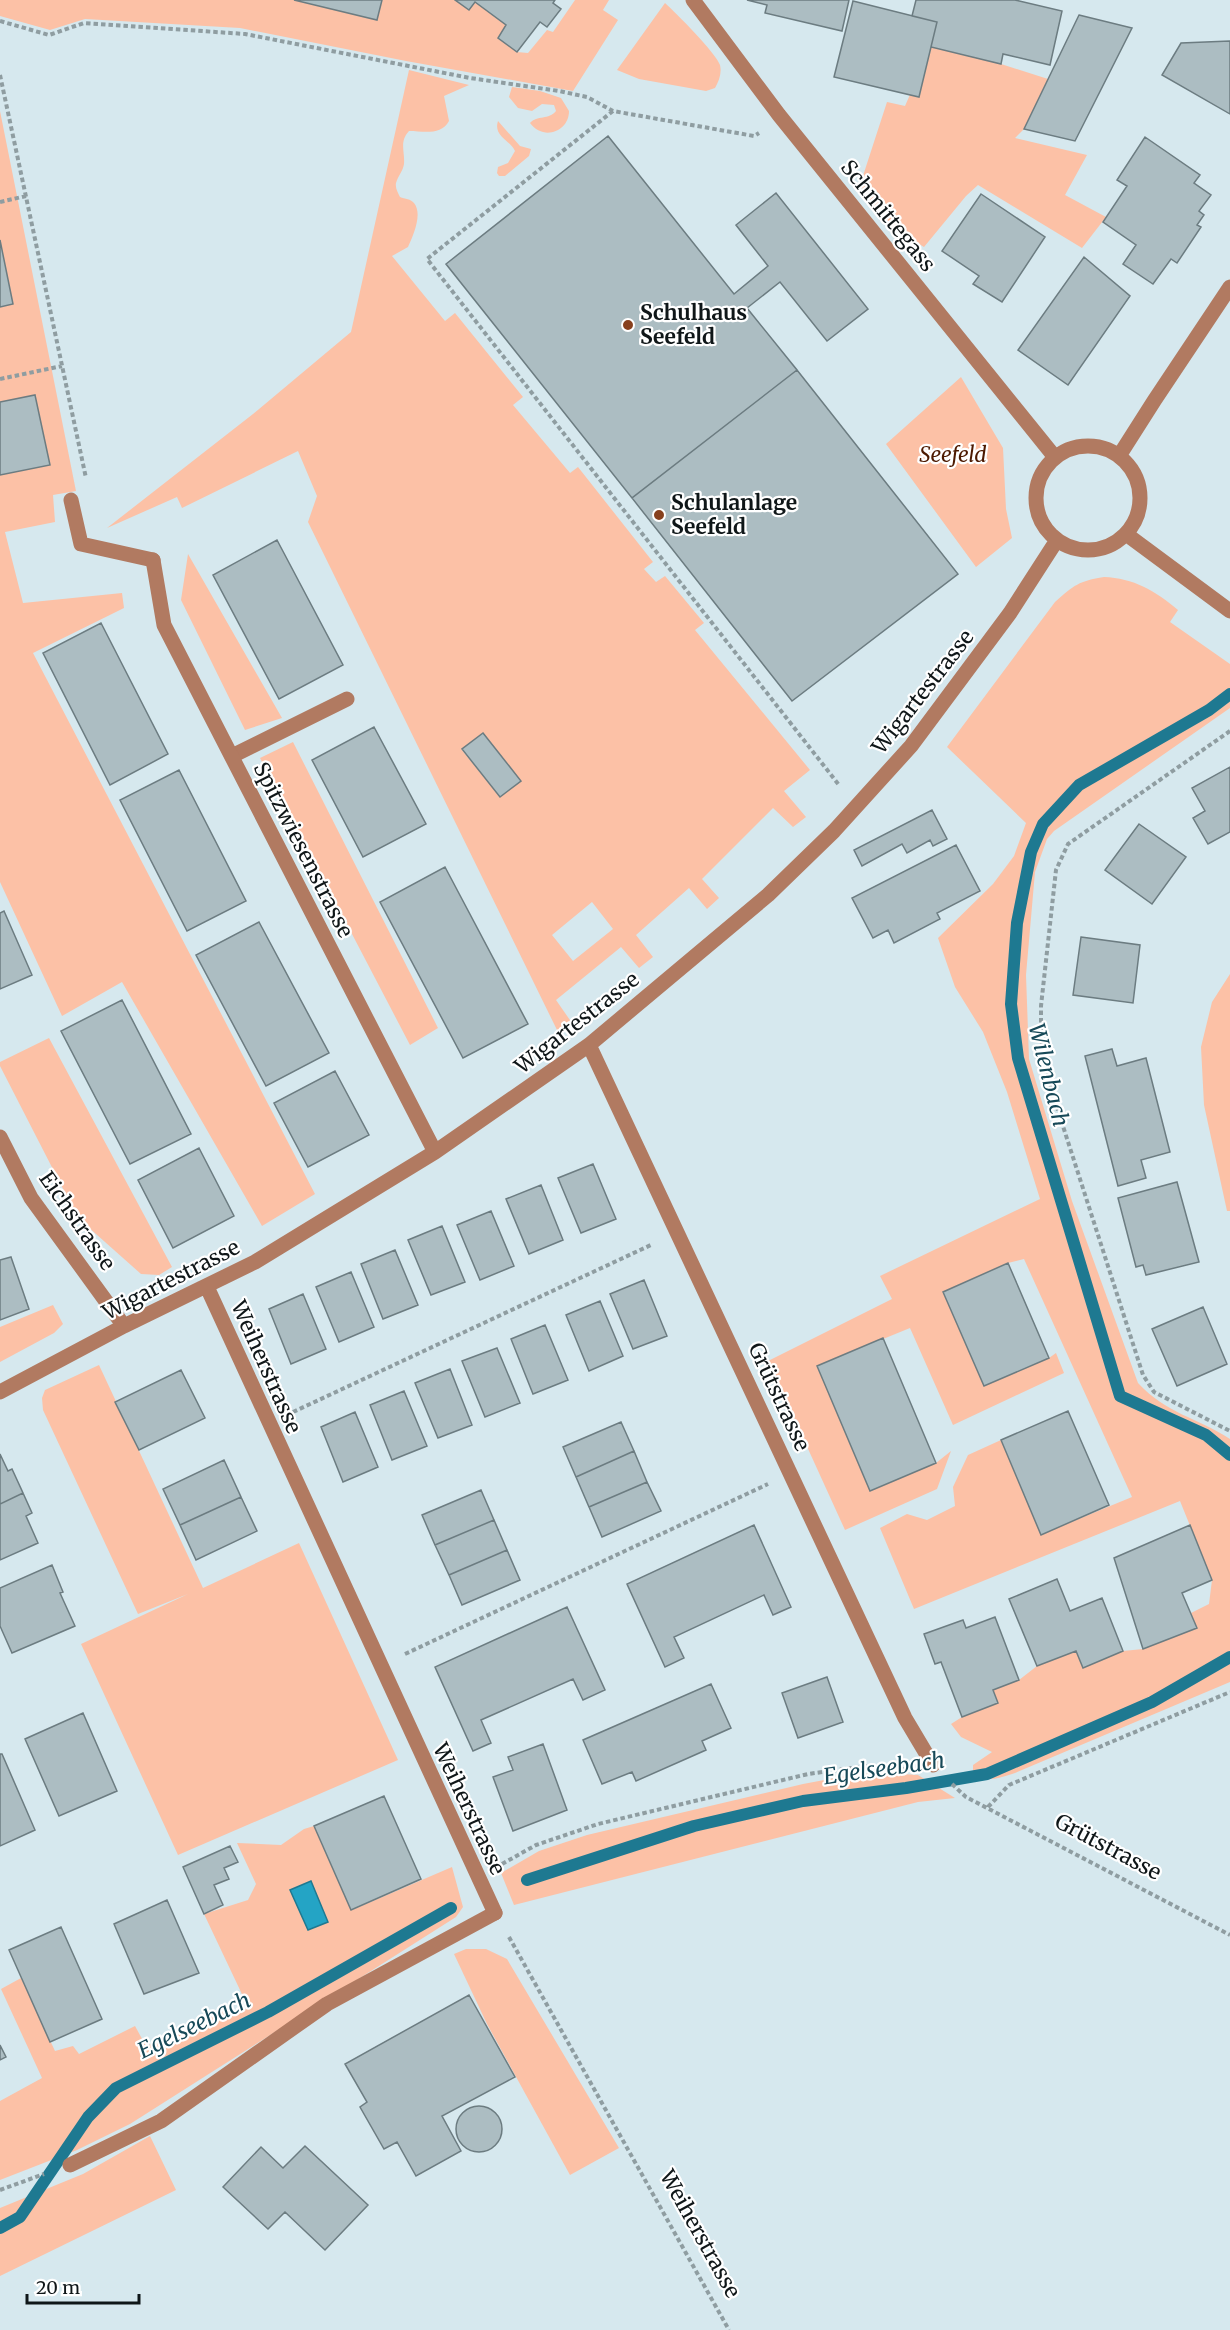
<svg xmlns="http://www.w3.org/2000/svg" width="1230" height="2330" viewBox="0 0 1230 2330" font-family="Merriweather,serif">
<rect width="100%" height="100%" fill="#d6e8ee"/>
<path fill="#fcc1a6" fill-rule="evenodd" d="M0,0H294L377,20L382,0H455L469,10L475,2L506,25L498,38L517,52L528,53L547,30L553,32L575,0H609L603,10L618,20L573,91L406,61L240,28L85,19L50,30L0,16Z
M665,3C676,13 716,53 720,65C722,73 719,81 715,88L706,91L639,79L617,70Z
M931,47L1001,64L1048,79L1024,129L1015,138L1087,155L1065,195L1106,217L1082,248L978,185L966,196L924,247L882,221L860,185L887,102L905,106Z
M409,70L469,85L444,96L449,121C441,136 423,131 409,131C399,142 405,151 404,164C403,171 398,176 396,183C395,188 398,193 400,197C405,199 411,199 414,203C423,214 413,236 408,247L392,256L445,321L455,313L523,397L513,405L570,473L578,467L653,562L644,569L656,582L665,576L704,623L695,630L810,770L784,791L806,817L793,827L773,808L702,879L719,898L707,909L689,888L636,935L653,957L639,968L621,947L556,1000L572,1023L558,1032L308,522L317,496L298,451L182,508L177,497L107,528L253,414L351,332ZM483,733L520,781L500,797L462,750ZM592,902L613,929L573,961L552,935Z
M512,87L540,91L561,98L569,111C569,132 543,141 530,123C537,115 549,120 556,111L554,105L542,104L532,111L518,108L509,97Z
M0,111L76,491L53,495L55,522L5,532L23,603L122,593L124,608L33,653L315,1194L262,1226L122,982L62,1016L0,882Z
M498,121L520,146L531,149L529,156L505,176H499L497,173L498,167L508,163L515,151C510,140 493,136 498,121Z
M961,377L1003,448L1006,509L1012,538L976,567L886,444Z
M188,554L282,718L245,730L181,600Z
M1104,577C1133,578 1156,591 1178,610L1170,622L1230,664V708L1054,831L1047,839L1035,872L1026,975L1029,1059L1072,1201L1138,1383C1167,1414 1196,1417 1230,1439V1682L1015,1773C995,1779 991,1783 973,1771V1765L992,1752L961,1737L951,1724L962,1717L998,1703L993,1690L1019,1680L1037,1666L1076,1651L1083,1667L1123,1651L1143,1649L1197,1628L1191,1613L1209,1604L1212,1580L1180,1501L914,1609L880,1528L907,1514L927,1520L955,1506L953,1487L968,1455L1001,1440L1042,1534L1132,1497L1024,1259L1008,1263L943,1292L1049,1358L1056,1353L1064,1373L953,1425L910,1328L817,1366L870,1491L936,1463L951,1451L937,1489L845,1530L768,1361L892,1299L880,1276L1040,1199L1007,1092L983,1032L955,987L938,938L993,884L1014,856L1026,823L947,747L1055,602C1074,585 1079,581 1104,577Z
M293,742L438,1028L410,1045L260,758Z
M1230,974V1211H1227L1204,1105L1201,1047L1212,1002Z
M49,1038L172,1267L159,1275L141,1274L78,1218L0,1066V1062Z
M53,1305L63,1324L54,1333L0,1362V1327Z
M99,1365L203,1588L299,1543L398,1760L178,1855L81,1644L188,1594L138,1614L43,1410L42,1398L45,1390Z
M886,1773L918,1775L955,1798L918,1802L514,1905L501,1873L539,1851L587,1835L803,1784L856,1774Z
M314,1826L352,1910L452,1867L463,1907L456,1917L130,2124L77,2150L0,2180V2101L42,2078L1,1989L21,1978L55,2051L73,2046L79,2054L135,2026L146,2046L180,2033L223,2011L249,2009L204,1914L248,1900L256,1884L237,1843L281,1845L304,1829Z
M466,1949H486L507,1959L619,2148L570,2175L487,2024L454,1954Z
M150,2136L176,2190L0,2276V2208L83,2174Z"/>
<path fill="#24a4c5" stroke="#1e7991" stroke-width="1.5" d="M311,1881L328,1922L308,1930L290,1890Z"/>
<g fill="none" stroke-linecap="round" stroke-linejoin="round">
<path stroke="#1e7991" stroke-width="12" d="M1230,694L1209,710L1079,785L1043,824L1031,852L1017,923L1011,1004L1018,1058L1120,1396L1206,1435L1230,1455
M527,1880L694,1826L803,1801L906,1788L987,1774L1152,1702L1230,1657
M0,2228L20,2217L88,2117L116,2088L268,2012L451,1908"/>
</g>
<path fill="#acbdc2" stroke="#6c7c81" stroke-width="1.5" d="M294,0H382L377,20Z
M455,0H555L553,3L561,9L547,27L540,22L517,52L498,38L506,25L475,2L469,10Z
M747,0H849L842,31L765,13L767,5Z
M916,0H1015L1062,11L1050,65L1003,54L1001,64L931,47L937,22L912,16Z
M853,1L937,22L919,97L834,77Z
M1079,15L1132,28L1075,141L1024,129Z
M1230,41V114L1162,75L1181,43Z
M608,136L734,294L768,266L736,225L776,193L868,309L827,341L780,282L747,308L797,370L632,498L446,264Z
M1145,137L1200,175L1194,183L1211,195L1199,211L1204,215L1197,225L1201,227L1177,263L1171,259L1153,284L1123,264L1136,245L1103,222L1127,186L1117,180Z
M981,194L1045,237L1002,302L973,284L979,276L942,251Z
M0,240L13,304L0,307Z
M1084,257L1130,296L1068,385L1018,350Z
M797,370L958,574L792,701L632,498Z
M35,395L50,465L0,475V402Z
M277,540L343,665L279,699L213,575Z
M101,623L168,754L110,785L43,653Z
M374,727L426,824L363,857L312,760Z
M483,733L521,781L500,797L462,749Z
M1230,767V832L1208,844L1193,818L1205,811L1192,788Z
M179,770L246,901L187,931L120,800Z
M932,810L947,839L933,846L930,840L907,853L902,844L862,866L854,850Z
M1139,824L1186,857L1152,904L1105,870Z
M956,845L980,891L937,913L940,919L894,943L888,930L873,938L852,898Z
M445,867L528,1024L463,1058L380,902Z
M4,911L32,975L0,989V913Z
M259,922L329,1053L266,1086L196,955Z
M1081,937L1140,945L1133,1003L1073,995Z
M122,1000L191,1134L130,1164L61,1031Z
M1112,1049L1117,1066L1146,1058L1170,1152L1141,1160L1146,1178L1118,1186L1085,1056Z
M335,1071L369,1135L308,1167L274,1103Z
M199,1148L234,1216L173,1248L138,1180Z
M593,1164L616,1219L581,1233L558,1178Z
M1177,1182L1199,1262L1146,1275L1143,1265L1136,1267L1118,1198Z
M541,1185L563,1240L529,1254L506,1199Z
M491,1211L514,1266L480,1280L457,1225Z
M442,1226L465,1282L431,1295L408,1240Z
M395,1250L418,1305L383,1319L361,1264Z
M11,1257L29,1309L0,1320V1260Z
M1008,1263L1049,1358L984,1386L943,1292Z
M351,1272L374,1327L339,1342L316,1287Z
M644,1280L667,1336L633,1349L610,1294Z
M303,1294L326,1349L291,1364L269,1309Z
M600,1301L623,1356L589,1371L566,1315Z
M1203,1307L1227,1364L1177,1386L1152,1329Z
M545,1325L568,1380L533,1394L511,1339Z
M883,1338L936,1463L870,1491L817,1366Z
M497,1348L520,1403L485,1417L462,1361Z
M450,1369L472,1425L438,1438L415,1383Z
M181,1370L205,1418L139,1450L115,1402Z
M404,1391L427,1446L392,1460L370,1405Z
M1068,1411L1109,1505L1041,1535L1001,1440Z
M355,1412L378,1467L343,1482L321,1427Z
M621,1422L634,1451L576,1477L563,1447Z
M634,1451L647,1482L589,1507L576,1477Z
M0,1454L8,1471L12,1469L23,1493L0,1504Z
M224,1460L241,1497L180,1525L163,1489Z
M647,1482L661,1511L602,1537L589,1507Z
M481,1490L494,1520L435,1545L422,1515Z
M23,1493L32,1513L26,1516L38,1543L0,1560V1504Z
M241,1497L257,1531L196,1560L180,1525Z
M494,1520L507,1550L449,1575L435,1545Z
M754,1525L791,1607L773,1615L764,1595L674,1637L684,1658L665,1667L627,1584Z
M1190,1525L1212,1580L1182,1593L1197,1628L1143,1649L1114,1558Z
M507,1550L520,1580L462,1605L449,1575Z
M52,1565L63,1592L60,1593L75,1626L12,1653L0,1626V1588Z
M1057,1579L1070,1611L1102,1598L1123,1651L1083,1668L1076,1651L1037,1666L1009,1599Z
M567,1607L605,1690L583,1700L573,1679L481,1720L491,1743L473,1751L435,1667Z
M995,1617L1019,1680L993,1690L998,1703L962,1717L941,1662L935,1664L924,1634L963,1620L966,1628Z
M827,1677L843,1722L798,1738L782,1693Z
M711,1684L731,1728L702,1741L706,1750L636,1781L632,1772L602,1784L583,1740Z
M83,1713L117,1791L59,1816L25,1739Z
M543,1744L567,1810L513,1831L493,1777L513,1770L508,1757Z
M0,1754H2L35,1830L0,1846Z
M384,1796L421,1879L351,1910L314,1826Z
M230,1846L238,1862L224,1868L229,1879L214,1885L223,1905L204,1914L183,1867Z
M167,1900L199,1973L144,1994L114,1924Z
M61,1927L102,2019L50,2042L9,1950Z
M469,1995L515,2077L442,2116L461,2151L416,2176L397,2142L384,2149L360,2107L367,2102L345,2064Z
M0,2045L6,2057L0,2060Z
M456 2129a23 23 0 1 1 46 0a23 23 0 1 1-46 0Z
M305,2146L368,2205L325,2250L285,2212L268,2229L223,2187L261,2147L283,2168Z"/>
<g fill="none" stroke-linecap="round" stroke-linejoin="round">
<path stroke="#8f9da1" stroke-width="4" stroke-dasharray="4.5 3" stroke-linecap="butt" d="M0,21L49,35L84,23L245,34L470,78L559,91L587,97L613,111L754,136L759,133
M0,75L86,478
M613,111L427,259L839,785
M0,202L26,196
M0,379L62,366
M1230,731L1068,844L1056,870L1041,1006V1039L1052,1092L1143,1375L1154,1392L1230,1431
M293,1412L653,1244
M405,1654L768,1484
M952,1784L966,1797L1230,1935
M988,1807L1009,1785L1230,1692
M502,1864L536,1845L598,1824L808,1774L866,1766L905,1769
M509,1937L729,2330
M0,2190L44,2174"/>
<path stroke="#b17a61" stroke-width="15" d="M71,500L81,544L153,560
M232,756L347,699
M70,2165L161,2121L327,2004L495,1913"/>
<path stroke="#b17a61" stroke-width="15" d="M693,0L779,115L1054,456
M1036 498a52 52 0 1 1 104 0a52 52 0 1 1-104 0Z
M1119,456L1154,401L1230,287
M1126,534L1230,611
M153,560L164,625L435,1152
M589,1045L905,1718L933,1765
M0,1137L31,1198L124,1326
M207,1287L495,1913
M0,1392L124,1326L255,1262L435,1152L589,1045L768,895L834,831L911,746L1010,613L1057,540"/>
</g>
<g fill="#87401d" stroke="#fff" stroke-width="2">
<circle cx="628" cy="325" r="6"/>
<circle cx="659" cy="515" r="6"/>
</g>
<g text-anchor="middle" stroke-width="4.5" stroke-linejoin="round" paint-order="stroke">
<g font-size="21" fill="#0f1618" stroke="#fff">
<text transform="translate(888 216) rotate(51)" y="7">Schmittegass</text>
<text transform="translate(923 692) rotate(-52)" y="7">Wigartestrasse</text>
<text transform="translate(303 850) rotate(63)" y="7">Spitzwiesenstrasse</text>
<text transform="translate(577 1023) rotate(-38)" y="7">Wigartestrasse</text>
<text transform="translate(77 1221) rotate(55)" y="7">Eichstrasse</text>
<text transform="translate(171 1280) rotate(-27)" y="7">Wigartestrasse</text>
<text transform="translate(266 1367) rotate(66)" y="7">Weiherstrasse</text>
<text transform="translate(779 1397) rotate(65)" y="7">Grütstrasse</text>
<text transform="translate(469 1809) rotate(65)" y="7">Weiherstrasse</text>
<text transform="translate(1108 1847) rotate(28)" y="7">Grütstrasse</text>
<text transform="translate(700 2234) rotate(61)" y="7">Weiherstrasse</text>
</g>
<g font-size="21" font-weight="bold" fill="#0f1618" stroke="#fff" text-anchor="start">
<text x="640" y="320">Schulhaus<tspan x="640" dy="24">Seefeld</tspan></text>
<text x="671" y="510">Schulanlage<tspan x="671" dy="24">Seefeld</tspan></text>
</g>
<g font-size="21" font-style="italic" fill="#4c1900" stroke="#fff">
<text x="953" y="462">Seefeld</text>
</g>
<g font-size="22" font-style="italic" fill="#174958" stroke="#fff">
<text transform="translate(1049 1075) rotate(76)" y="8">Wilenbach</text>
<text transform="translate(884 1768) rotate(-8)" y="8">Egelseebach</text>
<text transform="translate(194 2025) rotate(-26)" y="8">Egelseebach</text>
</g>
</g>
<path d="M27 2294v9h112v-9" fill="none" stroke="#0f1618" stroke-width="3"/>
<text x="36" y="2294" font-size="18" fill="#0f1618" stroke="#ffffff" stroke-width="4.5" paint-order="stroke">20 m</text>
</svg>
